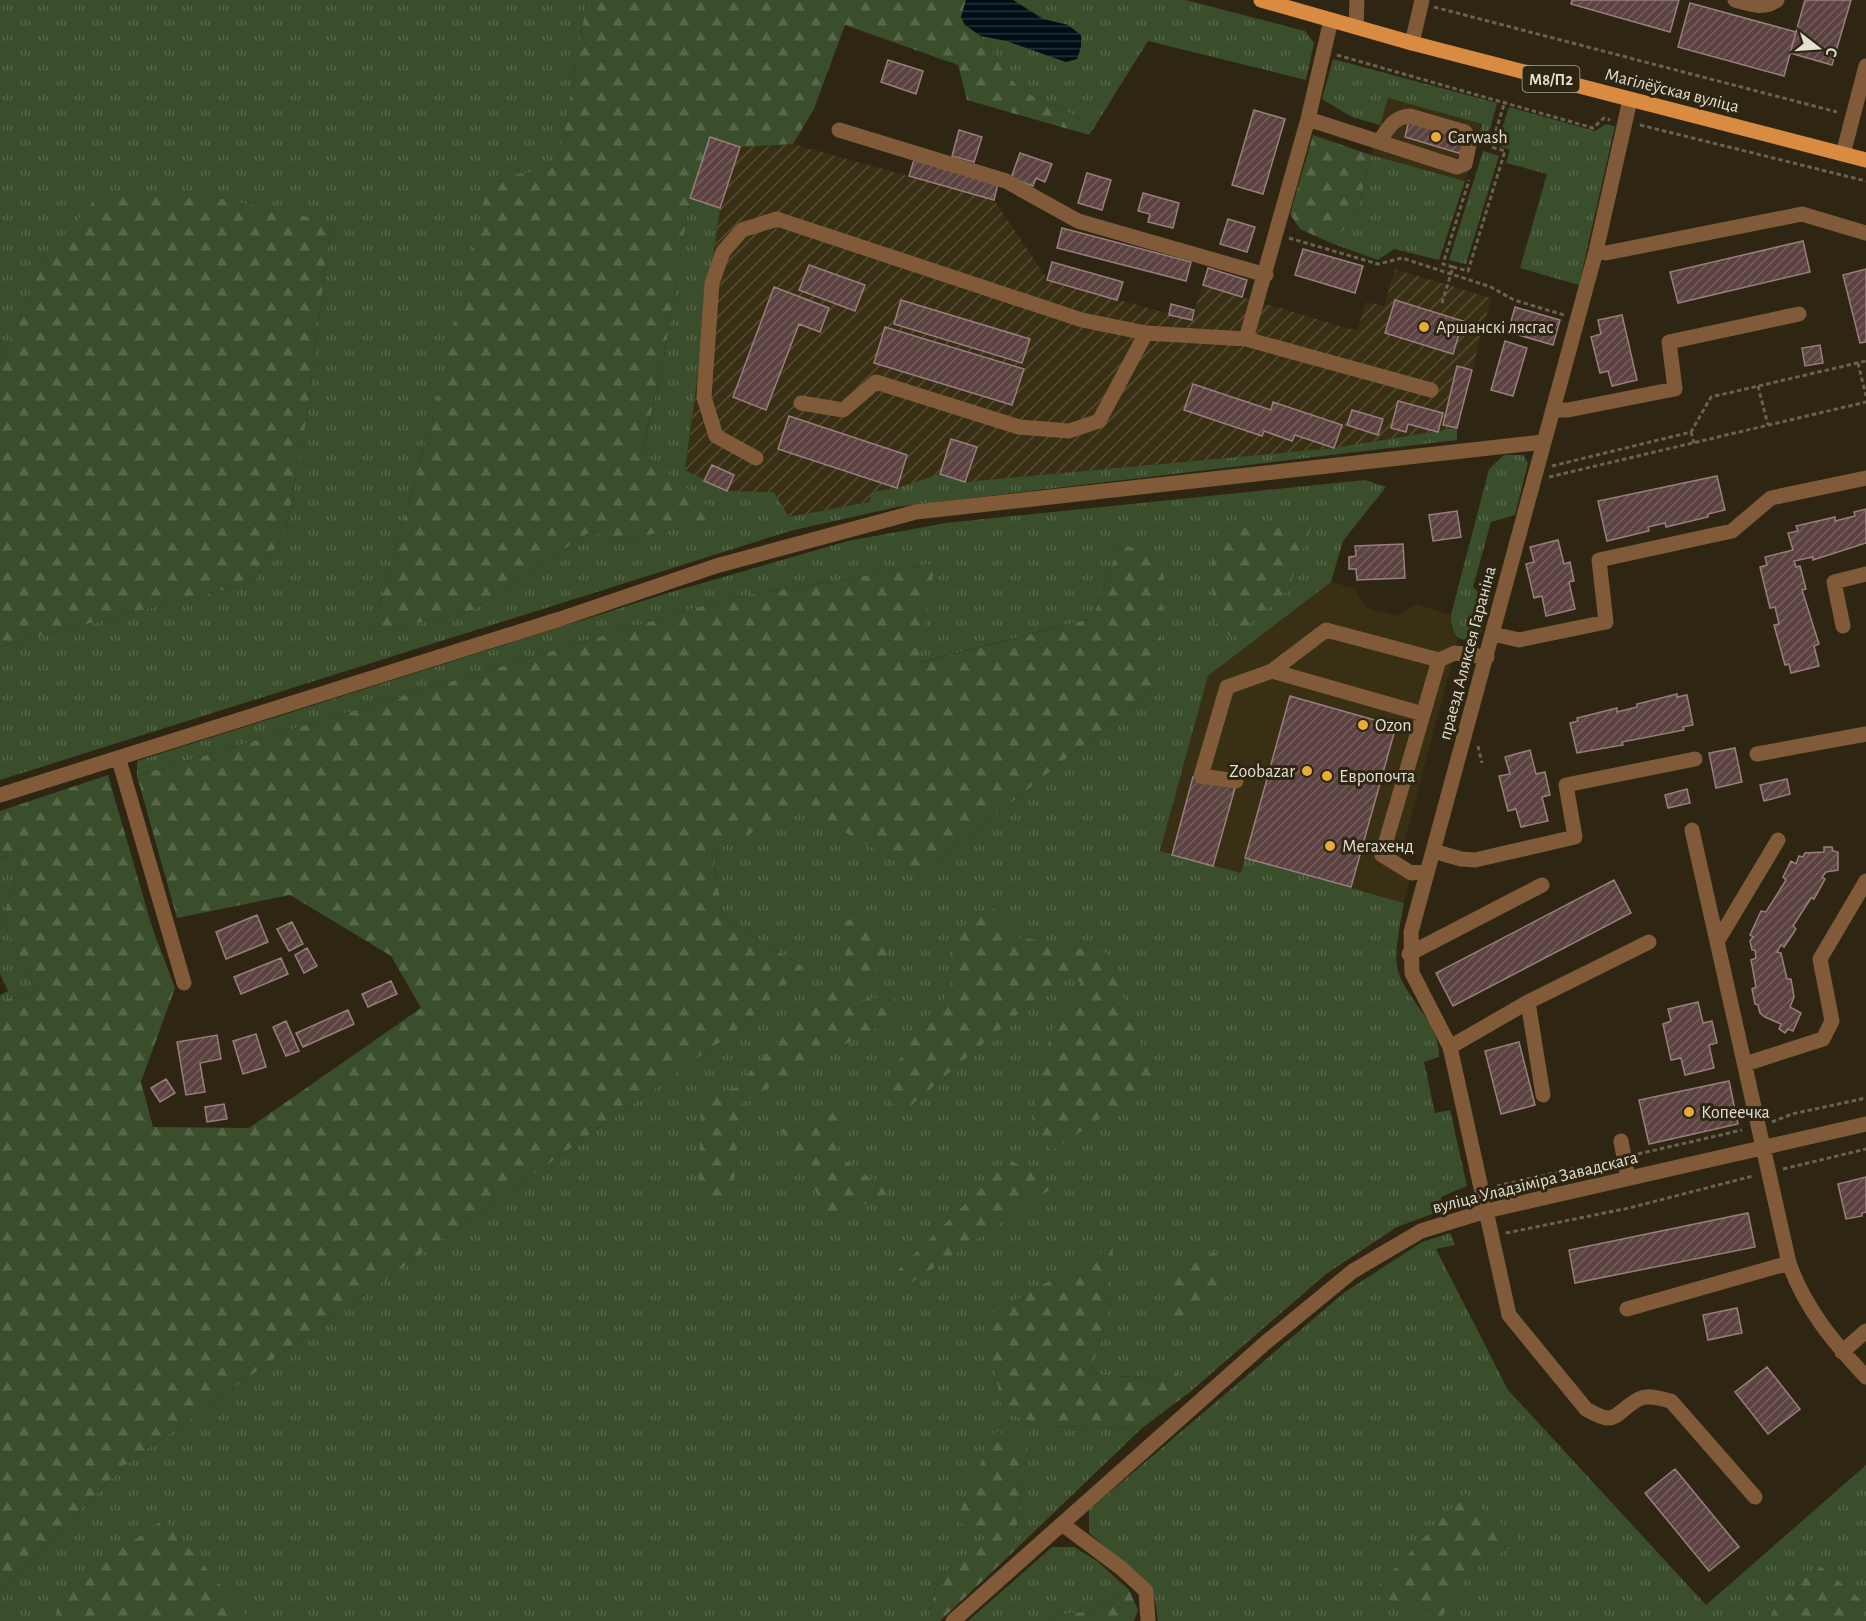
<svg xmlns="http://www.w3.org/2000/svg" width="1866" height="1621" viewBox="0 0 1866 1621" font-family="'Alegreya Sans',sans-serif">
<defs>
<pattern id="industrial-furrows" width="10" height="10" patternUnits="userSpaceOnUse" patternTransform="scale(1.5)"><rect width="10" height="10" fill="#392f14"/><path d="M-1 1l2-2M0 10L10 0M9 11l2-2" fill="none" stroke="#564d35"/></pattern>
<pattern id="grass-tufts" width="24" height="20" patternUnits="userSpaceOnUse" patternTransform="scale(1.5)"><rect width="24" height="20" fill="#3a4e2c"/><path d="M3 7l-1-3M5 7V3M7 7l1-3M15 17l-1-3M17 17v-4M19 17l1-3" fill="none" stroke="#56674a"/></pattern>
<pattern id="forest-firs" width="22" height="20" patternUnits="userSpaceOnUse" patternTransform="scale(1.5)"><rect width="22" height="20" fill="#3a4e2c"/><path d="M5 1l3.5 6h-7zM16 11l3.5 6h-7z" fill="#56674a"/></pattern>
<pattern id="water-rules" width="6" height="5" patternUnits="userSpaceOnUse" patternTransform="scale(1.5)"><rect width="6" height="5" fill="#000f17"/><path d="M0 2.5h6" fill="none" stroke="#253238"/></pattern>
<pattern id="building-hatch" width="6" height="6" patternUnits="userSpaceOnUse" patternTransform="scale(1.5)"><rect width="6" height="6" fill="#5c4342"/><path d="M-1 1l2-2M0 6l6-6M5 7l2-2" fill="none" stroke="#735e5c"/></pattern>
</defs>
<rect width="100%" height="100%" fill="#2e2612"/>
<path fill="#392f14" d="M1387,98L1482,124L1465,181L1371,155Z
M1331,582L1356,589L1365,607L1397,616L1417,604L1451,615V629L1458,638L1401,856L1404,864L1412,869L1404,903L1246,858L1242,873L1160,851L1208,676Z"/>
<path fill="url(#industrial-furrows)" d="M710,137L740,147L793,144L994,200L1048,280L1191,320L1208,268L1247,280L1242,297L1357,331L1366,302L1384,306L1395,269L1491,298L1457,428L1334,448L965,482L940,474L897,488L871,492L869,502L789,517L774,492L727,491L685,471L720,208L690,198Z"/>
<path fill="url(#grass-tufts)" d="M0,0H587L558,167L434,412L372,633L472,611L591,531L619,542L721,517L642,453L663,363L690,198L720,208L685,470L727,491L774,492L789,517L869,502L871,492L897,488L940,474L965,482L1334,448L1457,428V440L897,507L790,531L0,780V646L254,582L286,531L306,422L331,222L46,256L0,364Z
M1013,0H1186L1305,31L1314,43L1306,80L1148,41L1095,126L1019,89L981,36L1007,41L1049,56L1068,25L1043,19Z
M1333,59L1497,103L1487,141L1478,139L1482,124L1388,98L1380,125L1352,117L1322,99Z
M1509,107L1595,131L1606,124L1615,126L1579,285L1520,268L1547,174L1506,163L1510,150L1497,145Z
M1483,151L1499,156L1466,264L1449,260Z
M1371,155L1465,181L1439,260L1394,249L1378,260L1331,243L1356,217Z
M1504,455H1523L1528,463L1515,515L1491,522L1473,587L1487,601L1481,635C1460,646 1451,637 1451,615L1489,469Z
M1365,480L1386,487L1343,541L1331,582L1208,676L1160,851L1241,873L1245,858L1404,903C1401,921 1392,957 1399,974C1410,1003 1440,1024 1439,1057L1424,1062L1435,1113L1450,1110L1467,1186L1441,1197L1443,1210L1397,1227L1326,1274L1190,1392L1170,1365L1158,1379L1090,1374L1109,1310L1112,1247L1047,1426L1142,1428L1013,1552L1028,1446L988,1536L938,1578L928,1621H0V1591L125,1465L744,1025L804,967L724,918L711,852L804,808L920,875L1159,685L1119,544L1093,618L918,663L935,564L725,599L137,776V761L668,593L848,541L946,523Z
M25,853L2,919L36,992L0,1001V995L8,991L0,974V858Z
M1450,1233L1455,1245L1436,1249L1508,1390L1706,1605L1866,1465V1621H1158L1153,1588L1089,1533V1510L1345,1292L1422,1242Z
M1052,1547H1074L1097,1561L1129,1590L1092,1611L1056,1615L1053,1621H968Z"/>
<path fill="url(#forest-firs)" d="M587,0H966L961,17L965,25L981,36L1019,89L1095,126L1089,135L967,100L958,65L845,25L814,109L793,144L740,147L710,137L690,198L663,363L642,452L722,517L619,542L591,531L472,611L372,633L434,412L489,179L558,167Z
M1313,135L1371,155L1356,217L1331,243L1300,229L1290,214Z
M99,195L225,199L331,222L306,422L286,531L254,582L0,646V364L46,256Z
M1313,522L1287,592L1232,638L1212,618V543L1219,530Z
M1119,544L1164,557L1159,685L920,875L804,809L711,852L724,918L804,967L744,1025L125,1465L0,1591V1001L36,992L2,919L25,853L0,858V811L108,775L152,927L175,988L141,1082L153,1127L249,1128L421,1008L391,956L290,895L177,918L137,776L725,599L935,564L919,663L1093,618Z
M993,908L1019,937L1107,953L1155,1081L1052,1151L1032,1118L1050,1036L1081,982L1063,975L901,1114L881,1089L922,1024L951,991L950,934Z
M866,910L888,956L841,1004L891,995L908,1013L856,1038L740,1104L733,1197H698L701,1098L735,1088L848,965L838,926Z
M841,1110L837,1155L890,1192L832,1220L781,1130Z
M1010,1160L1057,1185L911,1283L897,1271Z
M1113,1246L1109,1310L1090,1374L1158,1379L1170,1364L1190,1392L1142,1428L1047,1426L1003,1412L984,1317Z
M1215,1252L1226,1300L1170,1320L1166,1277Z
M995,1430L1028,1446L1013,1552L940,1621H928L938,1578L987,1536L956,1521Z
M1465,1494L1521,1541L1471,1571L1440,1620L1372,1593Z
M164,1519L251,1621H55L60,1592Z
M1819,1565L1866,1604L1863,1621H1769L1773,1610Z
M1129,1590L1138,1610L1134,1621H1053L1056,1615L1092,1611Z"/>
<path fill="url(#water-rules)" d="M966,0H1013L1043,19L1068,25L1081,35V47L1077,59L1066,62L1007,41L981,36L965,25L961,17Z"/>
<path fill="url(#building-hatch)" stroke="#9a7e7d" stroke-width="1.5" d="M1572,0H1679L1670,32L1571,4Z
M1805,0H1851L1832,65L1790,53Z
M1690,3L1796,32L1784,76L1678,47Z
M888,60L923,71L916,94L881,82Z
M1254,110L1285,119L1263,194L1232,185Z
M1409,120L1467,138L1462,154L1405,137Z
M959,130L982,137L974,162L952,156Z
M710,137L740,147L720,208L690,198Z
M1020,153L1052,164L1045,182L1036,178L1033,186L1011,178Z
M914,160L998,183L994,200L909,176Z
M1087,173L1111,180L1102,210L1078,203Z
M1143,193L1179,203L1173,228L1148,222L1150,214L1138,211Z
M1228,219L1255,227L1247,252L1220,244Z
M1062,228L1191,262L1186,281L1057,248Z
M1803,241L1810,272L1678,303L1670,272Z
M1303,249L1363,266L1355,293L1295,275Z
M1052,262L1123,282L1117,300L1047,280Z
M809,265L865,285L855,311L799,290Z
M1208,268L1247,280L1242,297L1203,285Z
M1866,269V342L1860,343L1843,275Z
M774,287L829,308L820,332L799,324L766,410L733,397Z
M901,300L1030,339L1022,363L894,324Z
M1395,300L1463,321L1453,354L1385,333Z
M1171,304L1194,310L1192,320L1169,315Z
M1515,307L1560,320L1553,345L1508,332Z
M1622,315L1637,380L1612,386L1608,371L1600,373L1591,337L1601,334L1598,320Z
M885,327L1024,369L1012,405L874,363Z
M1505,341L1527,348L1513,396L1491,390Z
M1820,345L1823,363L1805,366L1802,348Z
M1457,366L1472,370L1457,428L1443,425Z
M1193,384L1271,410L1273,402L1342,425L1334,448L1295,435L1292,441L1264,431L1262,436L1184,410Z
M1398,401L1443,413L1438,432L1408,424L1406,432L1391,428Z
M1352,410L1383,419L1378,435L1347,425Z
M789,416L907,455L897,488L778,449Z
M951,439L977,447L965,482L940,474Z
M712,465L734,475L727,491L704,481Z
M1717,476L1725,510L1708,514V517L1666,527L1665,523L1648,527L1649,531L1607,541L1598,501Z
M1866,509V543L1813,560V557L1794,561L1796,567L1800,566L1806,589L1802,590L1819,644L1814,646L1819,666L1791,673L1789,664L1785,665L1774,625L1779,624L1775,607L1770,608L1760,567L1767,565L1765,557L1793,550L1788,533L1798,531L1796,526L1835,517V521L1855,516L1854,512Z
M1457,511L1461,537L1433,541L1429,515Z
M1558,540L1564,564L1570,562L1574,581L1569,582L1575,609L1546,616L1542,596L1534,598L1526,564L1534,562L1530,547Z
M1403,544L1405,578L1357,580L1356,569H1349V557L1356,556L1355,546Z
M1677,694V697L1687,695L1693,725L1683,727L1684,730L1622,742L1623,745L1577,753L1570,723L1578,721L1577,718L1617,708V712L1637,707V704Z
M1290,696L1396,726L1351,887L1245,858Z
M1735,748L1742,782L1716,788L1709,753Z
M1530,750L1536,774L1545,772L1550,795L1542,797L1548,821L1521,827L1516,809L1508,811L1499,776L1510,774L1505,757Z
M1193,777L1235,788L1213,866L1172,855Z
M1787,779L1790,794L1764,801L1760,785Z
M1687,789L1690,803L1668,808L1665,795Z
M1824,847H1832L1833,851L1838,852V870L1826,872L1822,877L1825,879L1814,899L1811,898L1793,926L1796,929L1784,947L1781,945L1777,952L1781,953L1787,979H1791L1794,997L1790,1007L1801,1013L1793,1031L1788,1029L1785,1033L1779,1029L1781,1024L1765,1017L1760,1013L1758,1005L1755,1004L1752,989L1756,987L1751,960L1756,958L1755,950H1752L1750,941L1753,937L1750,935L1761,911L1766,912L1786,880L1783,877L1791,861L1796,864L1799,856L1803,857L1805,853L1824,852Z
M1614,880L1631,913L1453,1006L1436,973Z
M257,915L268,942L226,959L216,932Z
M292,922L303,944L289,951L277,929Z
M307,948L317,966L304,973L295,955Z
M281,958L288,974L241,994L234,977Z
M391,981L397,994L368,1007L362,994Z
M1698,1002L1703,1023L1712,1021L1717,1043L1709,1045L1714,1068L1685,1075L1681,1058L1671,1060L1663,1024L1671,1021L1668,1009Z
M348,1010L354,1024L303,1047L296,1033Z
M286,1021L299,1051L286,1056L273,1027Z
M256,1034L266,1067L243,1074L233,1041Z
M217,1035L221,1059L200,1063L205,1092L186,1095L177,1042Z
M1519,1042L1535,1105L1501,1114L1485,1051Z
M166,1079L175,1093L160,1102L151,1088Z
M1729,1081L1738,1124L1649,1144L1639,1100Z
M224,1104L227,1119L207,1122L205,1107Z
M1866,1177V1212L1862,1213V1216L1846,1219L1838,1184Z
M1748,1213L1755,1247L1575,1283L1569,1250Z
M1737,1308L1742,1333L1708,1340L1703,1315Z
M1767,1367L1800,1409L1768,1434L1735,1392Z
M1675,1469L1739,1547L1709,1571L1645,1493Z"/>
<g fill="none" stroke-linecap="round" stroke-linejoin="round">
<path stroke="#696251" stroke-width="3" stroke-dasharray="4.5 3" stroke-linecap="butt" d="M1434,7L1837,112
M1337,55L1593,128L1604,118L1610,120
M1640,125L1866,181
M1289,238L1378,264L1402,258L1491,287L1514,300L1564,315
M1453,267L1443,264L1469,180
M1442,303L1453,267L1468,271L1505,151L1491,147L1505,101
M1858,363L1866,396
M1758,386L1768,425
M1691,432L1694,443
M1552,466L1691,432L1711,397L1866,361
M1549,477L1866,402
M1478,746L1482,763
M1772,1122L1792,1114L1866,1098
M1638,1154L1742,1130
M1783,1169L1866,1149
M1497,1186L1611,1160
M1506,1233L1629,1208L1753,1176"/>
<path stroke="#805a39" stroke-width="15" d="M1735,0C1750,4 1764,10 1777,0
M1356,27L1357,0
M1412,43L1422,0
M1630,100L1596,251L1411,932L1412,973L1450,1047L1509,1315L1586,1409C1618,1428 1613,1413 1639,1399C1649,1394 1661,1399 1671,1401L1755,1497
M1308,119L1457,167L1465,164L1470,140L1465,132L1410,116C1393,117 1388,129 1379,142
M839,130L1006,181L1078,221L1266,275
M1843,154L1866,66
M1596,251L1606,253L1802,214L1866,233
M1246,339L1431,390
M801,403L843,410L876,382L1019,427L1069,431L1099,421L1146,333
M1553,410H1568L1675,389L1669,342L1799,314
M756,458L716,436L704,397L712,283L723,252L742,230L777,219L1082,320L1146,333L1246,339L1308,119L1331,20
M1843,626L1834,582L1866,574
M1493,634L1519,640L1606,622L1599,560L1732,531L1771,498L1866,478
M1272,671L1423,714
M1757,754L1866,734
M119,760L184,983
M1236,781L1201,776L1227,687L1272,671L1326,630L1439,660L1455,653L1487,657
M0,795L560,619L716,566L916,512L1543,442
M1692,830L1789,1263C1805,1308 1833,1342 1866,1377
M1433,851L1461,859L1475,860L1575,837L1566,785L1695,759
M1427,871L1411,873L1382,855L1439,660
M1717,942L1778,840
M1409,954L1542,885
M1528,1002L1543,1095
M1450,1047L1528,1002L1649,942
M1745,1064L1823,1039L1832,1021L1820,959L1866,881
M1621,1141L1628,1178
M1627,1309L1789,1263
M1842,1352L1866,1331
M1062,1524L1121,1568L1146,1591L1148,1621
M953,1621L1264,1344L1353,1271L1421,1231L1486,1211L1866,1124"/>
<path stroke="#d98b42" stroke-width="15" d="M1261,0L1412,43L1866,160"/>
</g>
<g fill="#e7ac37" stroke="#2e2612" stroke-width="2">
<circle cx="1436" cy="137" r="6"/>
<circle cx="1424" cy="327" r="6"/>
<circle cx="1363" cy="725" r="6"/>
<circle cx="1307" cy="771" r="6"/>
<circle cx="1327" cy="776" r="6"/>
<circle cx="1330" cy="846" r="6"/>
<circle cx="1689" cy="1112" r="6"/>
</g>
<g text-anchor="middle" stroke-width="6" stroke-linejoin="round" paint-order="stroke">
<rect fill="#2e2612" stroke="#ada898" stroke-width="1.5" x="1522.5" y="66" width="57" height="26" rx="4.5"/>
<g font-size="16" font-weight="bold" fill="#e3dfd2">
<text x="1551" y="85">М8/П2</text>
</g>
<g font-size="18" fill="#e3dfd2" stroke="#2e2612">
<text transform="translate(1672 90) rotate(14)" y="6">Магілёўская вуліца</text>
<text transform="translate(1467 653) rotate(-75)" y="6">праезд Аляксея Гараніна</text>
<text transform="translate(1535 1182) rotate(-14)" y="6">вуліца Уладзіміра Завадскага</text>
</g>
<g font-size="18" fill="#e3dfd2" stroke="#2e2612" text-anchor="start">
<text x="1448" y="143">Carwash</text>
<text x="1436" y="333">Аршанскі лясгас</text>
<text x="1375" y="731">Ozon</text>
<text x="1295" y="777" text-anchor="end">Zoobazar</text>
<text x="1339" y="782">Европочта</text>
<text x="1342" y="852">Мегахенд</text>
<text x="1701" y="1118">Копеечка</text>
</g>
</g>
<g transform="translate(1818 48) rotate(107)" stroke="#2e2612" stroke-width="4.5" paint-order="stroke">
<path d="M0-4.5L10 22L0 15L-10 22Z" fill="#e3dfd2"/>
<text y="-9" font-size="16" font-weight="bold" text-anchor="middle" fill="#e3dfd2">С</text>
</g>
</svg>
